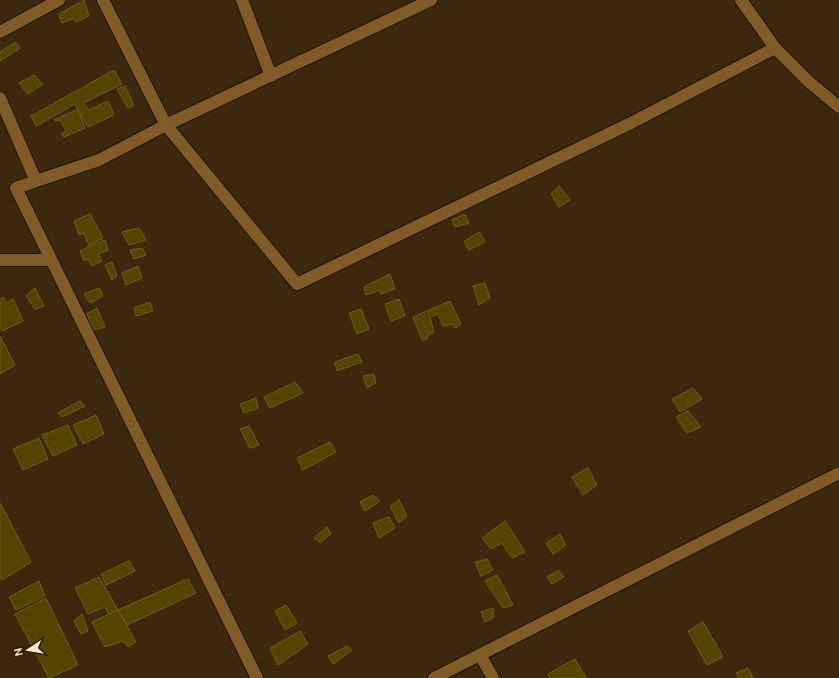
<svg xmlns="http://www.w3.org/2000/svg" width="839" height="678" viewBox="0 0 839 678" font-family="Ubuntu,sans-serif">
<rect width="100%" height="100%" fill="#3c280c"/>
<path fill="#554300" stroke="#715d1e" d="M84,0L89,16L76,22L74,18L62,23L59,14Z
M16,42L20,48L0,61V52Z
M114,70L122,84L83,103L89,110L108,101L114,115L88,127L75,104L36,126L31,116Z
M34,75L43,84L28,94L19,83Z
M125,86L134,105L128,108L117,89Z
M78,109L85,128L64,137L61,134L66,131L61,121L54,120Z
M559,186L570,200L559,207L551,194Z
M90,214L103,238L89,246L84,233L79,235L74,221Z
M465,214L469,223L455,227L452,220Z
M139,228L146,240L129,245L122,232Z
M479,232L485,242L469,250L464,241Z
M105,240L108,250L98,254L102,261L92,266L88,259L84,261L80,251Z
M142,248L146,255L134,259L130,250Z
M112,262L117,276L112,280L105,265Z
M138,266L142,278L126,285L122,273Z
M390,274L395,289L381,294L379,290L366,295L364,287Z
M485,283L490,298L479,305L473,286Z
M35,288L44,306L35,309L26,296Z
M99,288L103,296L90,303L84,294Z
M3,297L7,303L13,299L23,321L2,331L0,327V299Z
M399,299L405,316L391,321L385,304Z
M450,301L461,324L455,328L453,324L443,326L438,314L430,317L434,332L428,335L427,339L422,340L413,317Z
M150,302L153,311L136,316L134,308Z
M97,308L105,327L94,330L87,314Z
M361,309L369,329L357,334L349,313Z
M0,336L15,365L0,374Z
M358,354L362,362L337,371L335,362Z
M374,374L376,383L367,388L363,376Z
M295,382L303,393L270,408L264,397Z
M693,388L702,399L680,412L672,399Z
M256,398L258,408L244,413L240,404Z
M80,401L85,406L62,417L58,413Z
M688,411L701,427L687,433L676,417Z
M96,415L104,434L83,444L73,425Z
M68,425L77,445L53,456L42,435Z
M249,426L259,445L250,448L240,429Z
M39,438L48,459L23,470L13,449Z
M330,442L336,452L303,470L297,458Z
M588,468L597,485L583,495L572,477Z
M373,495L380,501L365,511L360,502Z
M399,500L407,516L399,523L390,506Z
M0,503L31,562L2,580L0,578Z
M389,517L395,528L379,538L373,523Z
M505,521L525,552L512,558L502,543L491,549L482,538Z
M327,527L331,534L320,543L314,538Z
M560,534L566,545L553,554L546,543Z
M487,559L493,570L481,576L475,562Z
M129,561L135,571L106,585L101,574Z
M558,570L564,577L552,584L547,577Z
M497,575L513,605L503,608L485,581Z
M99,577L118,610L109,614L105,607L88,614L75,588Z
M188,579L196,593L127,625L118,610Z
M39,581L45,596L16,610L9,597Z
M46,598L78,665L49,678L15,614Z
M286,605L297,623L285,630L275,611Z
M493,608L494,617L485,622L481,612Z
M118,610L136,642L128,647L123,641L105,647L92,622Z
M82,614L88,631L81,634L74,621Z
M703,622L723,657L707,665L688,631Z
M300,631L308,644L278,665L270,648Z
M347,646L352,650L333,664L328,656Z
M575,659L586,678H550L548,674Z
M748,668L753,678H739L736,673Z"/>
<g fill="none" stroke-linecap="round" stroke-linejoin="round">
<g stroke="#1e1203" stroke-width="14">
<path id="minor" d="M103,0L166,125L297,284L631,123L775,48
M242,0L271,76
M741,0L775,48L808,81L839,107
M0,32L59,0
M0,98L36,181L16,188L257,678
M36,181L99,160L166,125L431,0
M0,260H51
M480,655L493,678
M434,678L839,473"/>
</g>
<use href="#minor" stroke="#815b27" stroke-width="12"/>
</g>
<g transform="translate(28 650) rotate(258)" stroke="#321e03" stroke-width="3" paint-order="stroke">
<path d="M0-3L7 15L0 10L-7 15Z" fill="#fee7cd"/>
<text y="-6" font-size="11" font-weight="bold" text-anchor="middle" fill="#fee7cd">N</text>
</g>
</svg>
